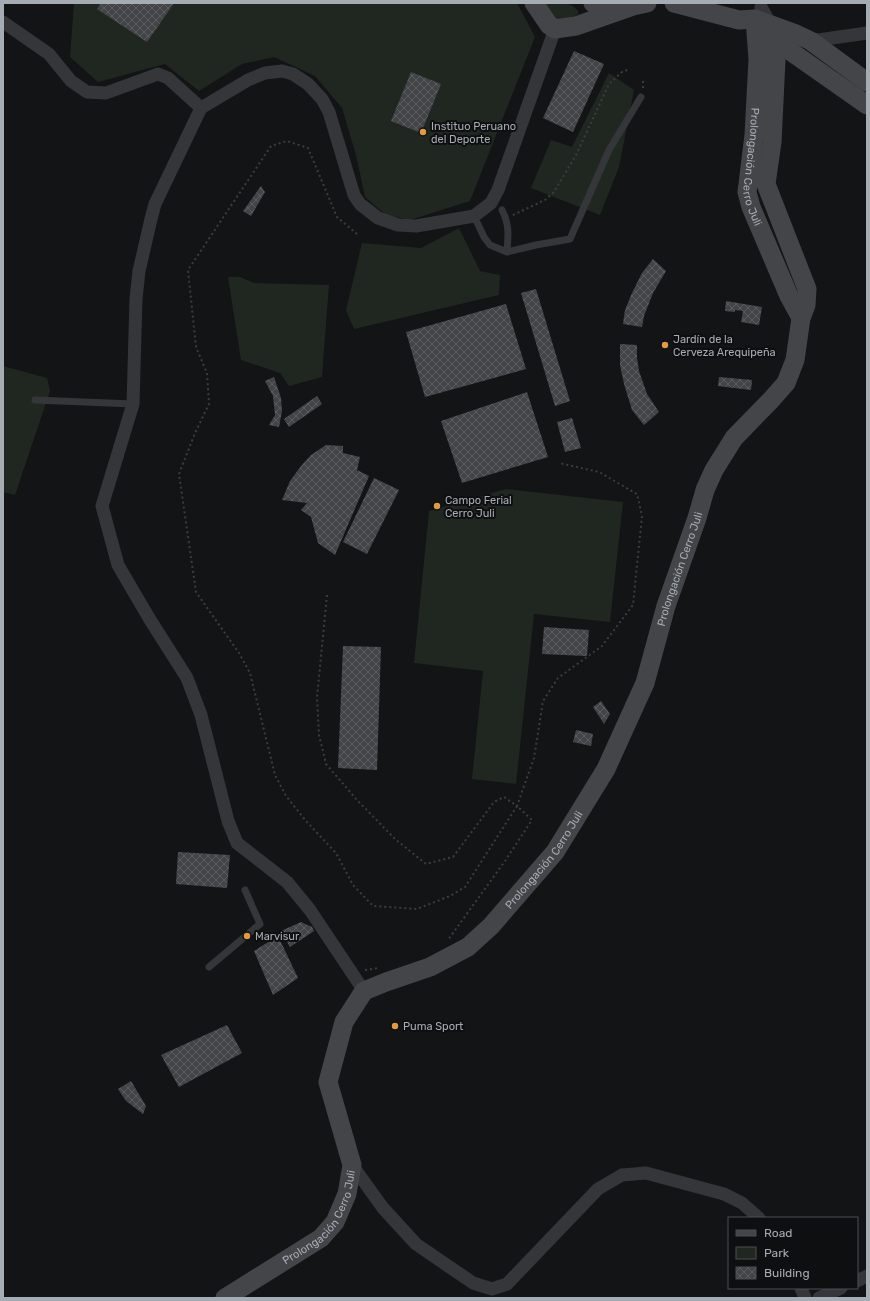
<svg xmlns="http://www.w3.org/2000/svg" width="870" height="1301" viewBox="0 0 870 1301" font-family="Rubik,sans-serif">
<defs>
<pattern id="building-cross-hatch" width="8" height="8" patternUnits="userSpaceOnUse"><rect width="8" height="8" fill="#424448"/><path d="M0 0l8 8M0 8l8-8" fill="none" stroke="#5a5c60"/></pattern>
</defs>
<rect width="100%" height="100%" fill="#131415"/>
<path fill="#202720" d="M74,3H517L535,37L470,201L410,220L386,215L365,197L356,155L342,108L315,76L274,57L242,64L199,91L165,64L98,82L70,57Z
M541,3C553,3 571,0 578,11V14C572,18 564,20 557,20Z
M609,73L634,90L619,167L600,215L531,188L551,140L572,147Z
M459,228L480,271L500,275L499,295L354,329L346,310L362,243L421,248Z
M228,277H240L254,283L329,285L322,377L289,386L280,373L241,360Z
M3,366L47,378L50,391L15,495L3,492Z
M506,489L623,502L610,622L534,614L516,784L472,779L483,671L414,663L429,511Z"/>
<path fill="url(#building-cross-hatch)" d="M101,3H174L147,42L97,9Z
M574,51L604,64L573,132L543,118Z
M411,72L441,84L421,133L391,121Z
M261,186L265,192L251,216L243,211Z
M653,259L666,271L653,293L644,316L642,327L623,324L625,310L632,293L642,273Z
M536,289L570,401L555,406L521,293Z
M726,301L762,307L759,325L741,322L743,311L735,310V312L725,311Z
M506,304L526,369L425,397L406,332Z
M620,344L637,345V358L639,371L647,394L659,412L644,425L632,410L624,384L620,365Z
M274,377L281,398L282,411L279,427L269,425L275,415L273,396L265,381Z
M719,377L752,380L751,390L718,386Z
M527,392L548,457L462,483L441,421Z
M317,396L322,404L289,427L284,419Z
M572,418L581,448L565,452L557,422Z
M326,445L343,446V453L360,457L357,470L369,476L335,555L318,543L311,517L301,510L307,503L282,500L290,481L301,466L311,455Z
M374,478L399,490L367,554L343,542Z
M544,627L589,630L587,656L542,654Z
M343,646L381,647L377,770L338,768Z
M601,701L610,714L604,724L593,707Z
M576,730L593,734L591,746L573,742Z
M178,852L230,855L227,888L176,884Z
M301,922L312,927L314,931L290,947L281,931Z
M278,936L298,978L273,995L254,951Z
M227,1025L242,1053L179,1087L161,1055Z
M131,1081L146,1106L143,1114L126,1101L118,1089Z"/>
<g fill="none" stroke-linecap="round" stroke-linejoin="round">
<path stroke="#3b3d40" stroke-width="2" stroke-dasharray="2 3" stroke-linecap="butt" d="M643,88V81
M513,215L545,200L554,192L576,155L609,84L622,72L630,69
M357,234L337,217L308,148L287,141L271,146L188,270L196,347L207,373L209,404L195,433L179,474L196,592L239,653L250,673L275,775L286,796L306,821L336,853L353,885L373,906L417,909L450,896L465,887L517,806L532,820L505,861L448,940
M327,595L317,697L319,735L326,764L357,800L395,839L426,864L453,857L494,802L504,797L517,806L534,758L543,701L558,678L602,646L633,605L642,516L637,494L599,472L559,463
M365,970L378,968"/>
<path stroke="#35363a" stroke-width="7" d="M502,210C510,226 508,235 507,252
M474,216L484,237L490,245L507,252L536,245L570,239L609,150L641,97
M35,400L133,404
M209,967L260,924L245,890"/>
<path stroke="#35363a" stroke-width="13" d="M761,7L771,25
M3,22L49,54L71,81L87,92L106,93L158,74L168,78L201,108
M811,41L867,33
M364,991L310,910L287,882L237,843L228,821L201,715L187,678L149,618L118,565L102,506L133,404L136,299L139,271L151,219L155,204L201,108L248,80L265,73L282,71L293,74L308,84L322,99L329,112L354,195L360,204L378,218L398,225L416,226L474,216L491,203L498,190L555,29
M352,1165L383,1208L416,1244L473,1283L492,1289L507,1284L598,1189L622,1175L646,1173L724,1194L742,1203L759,1218
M857,1281L867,1276
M801,1288L805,1298
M819,1298L841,1288"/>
<g stroke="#434549" stroke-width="19">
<path d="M534,3L549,25L555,29L576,26L633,6L647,3"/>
<path d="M593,3L603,5L624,6"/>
<path d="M674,3L739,20L755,19L796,34L811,41L867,82"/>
<path id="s1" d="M755,19L758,59L754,135L747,192L751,207L789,296L801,318"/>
<path d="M766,36L773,39L867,105"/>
<path id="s2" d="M225,1298L321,1238L335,1222L347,1194L352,1165L328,1082L344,1022L364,991L386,982L430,967L468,947L491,926L555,852L606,769L645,683L666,606L697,518L705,490L714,470L734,438L771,400L786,383L795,360L801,318L806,305L807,289L766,184L772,142L776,60L771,25"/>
</g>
</g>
<g fill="#e3993d" stroke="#0e0f10" stroke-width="1.5">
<circle cx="423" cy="132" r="4"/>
<circle cx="665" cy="345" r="4"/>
<circle cx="437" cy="506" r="4"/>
<circle cx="247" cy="936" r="4"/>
<circle cx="395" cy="1026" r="4"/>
</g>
<g text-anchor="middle" stroke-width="4" stroke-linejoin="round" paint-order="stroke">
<g font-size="11" fill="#a6acb4" stroke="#0e0f10" text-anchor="start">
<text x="431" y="130">Instituo Peruano<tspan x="431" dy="13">del Deporte</tspan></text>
<text x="673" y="343">Jardín de la<tspan x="673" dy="13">Cerveza Arequipeña</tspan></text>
<text x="445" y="504">Campo Ferial<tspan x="445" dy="13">Cerro Juli</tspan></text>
<text x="255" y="940">Marvisur</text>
<text x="403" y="1030">Puma Sport</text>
</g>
<g font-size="11" fill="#a6acb4" stroke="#0e0f10">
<text dy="4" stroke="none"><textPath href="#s1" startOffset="149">Prolongación Cerro Juli</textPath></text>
<text dy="4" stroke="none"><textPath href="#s2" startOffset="933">Prolongación Cerro Juli</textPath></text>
<text dy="4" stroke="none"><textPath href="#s2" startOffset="609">Prolongación Cerro Juli</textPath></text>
<text dy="4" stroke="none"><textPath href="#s2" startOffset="129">Prolongación Cerro Juli</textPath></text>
</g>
</g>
<rect width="870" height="1301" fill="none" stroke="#a6acb4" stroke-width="8"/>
<rect x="728" y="1217" width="130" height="72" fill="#0e0f10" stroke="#4b4e52"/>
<rect x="736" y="1230" width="20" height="6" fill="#434549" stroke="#4b4e52"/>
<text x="764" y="1237" font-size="12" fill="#a6acb4">Road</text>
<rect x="736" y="1247" width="20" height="12" fill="#202720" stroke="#4b4e52"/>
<text x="764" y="1257" font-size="12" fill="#a6acb4">Park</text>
<rect x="736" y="1267" width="20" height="12" fill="url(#building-cross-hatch)" stroke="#4b4e52"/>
<text x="764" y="1277" font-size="12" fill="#a6acb4">Building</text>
</svg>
